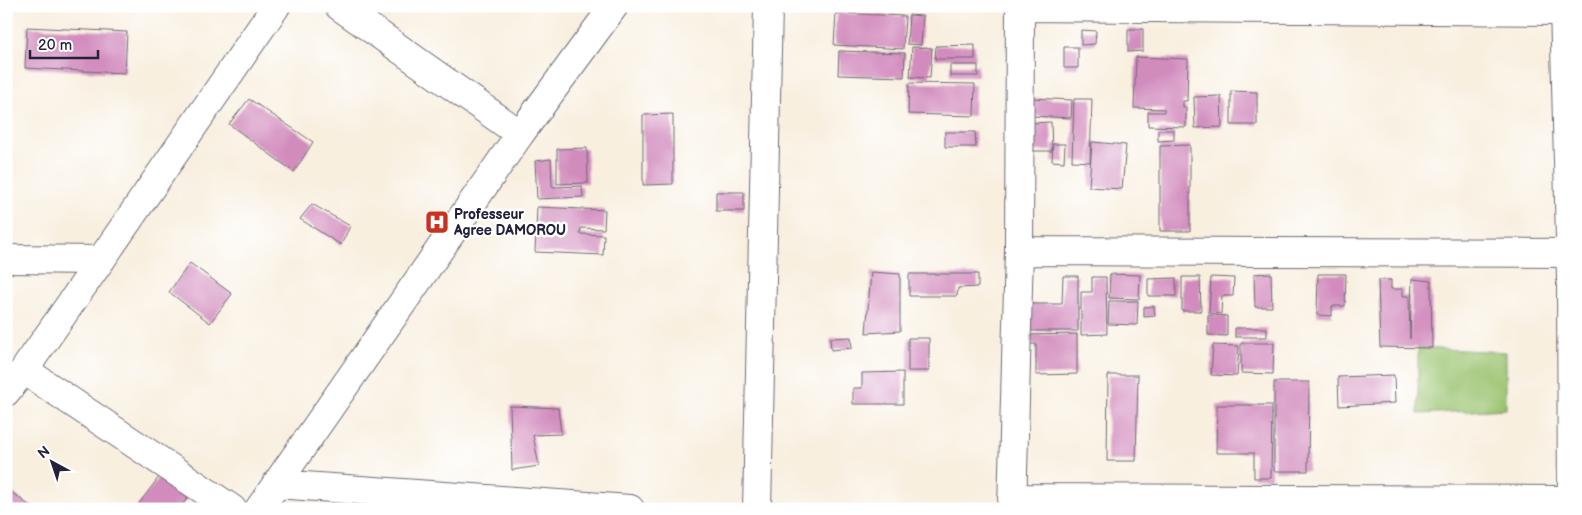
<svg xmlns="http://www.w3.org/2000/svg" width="1582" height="515" viewBox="0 0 1582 515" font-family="'Balsamiq Sans',sans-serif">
<rect width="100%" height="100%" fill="#fff"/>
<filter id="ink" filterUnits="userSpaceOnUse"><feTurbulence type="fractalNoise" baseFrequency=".02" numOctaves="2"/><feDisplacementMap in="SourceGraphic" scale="10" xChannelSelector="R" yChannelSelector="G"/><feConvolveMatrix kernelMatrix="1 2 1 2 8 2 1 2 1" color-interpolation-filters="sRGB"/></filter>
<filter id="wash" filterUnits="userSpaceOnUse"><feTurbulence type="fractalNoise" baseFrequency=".0096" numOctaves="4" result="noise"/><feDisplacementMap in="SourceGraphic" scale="20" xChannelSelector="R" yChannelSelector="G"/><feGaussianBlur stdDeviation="1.12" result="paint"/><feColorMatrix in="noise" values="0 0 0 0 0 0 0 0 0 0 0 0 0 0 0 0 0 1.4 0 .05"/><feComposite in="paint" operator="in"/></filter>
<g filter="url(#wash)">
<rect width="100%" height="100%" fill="#f8efdf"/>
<path fill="#9ac36e" stroke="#5e7254" d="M1418,348L1506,352V409L1418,414Z"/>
<g id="blocks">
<path fill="#d28bbd" d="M921,6H971V10L921,8Z
M836,13L905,16L903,49L834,45Z
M909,15L923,16L921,45L907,44Z
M27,27L127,32L125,73L25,68Z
M1128,29H1143V51L1128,52Z
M1081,30L1096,31L1095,44L1081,45Z
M975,45V59H935L936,46Z
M912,47L932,48L930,78L910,77Z
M1064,47H1078V68H1064Z
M839,51L905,53L904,77L838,75Z
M1136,57L1188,59L1187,101H1183V107H1186V127L1148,126V112H1164V109L1134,108Z
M950,65H978V76H950Z
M909,83L975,84L974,116L908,114Z
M1231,91L1257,92V125H1231Z
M1221,96L1222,127L1195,128L1194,97Z
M1032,98L1072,100L1071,118L1031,116Z
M249,99L313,142L294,172L229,124Z
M1074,99H1092L1090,162L1072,161Z
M673,114V184L643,185V115Z
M1051,122L1052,151H1032V123Z
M1158,130H1174V140L1158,141Z
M945,132H975L976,147H945Z
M1092,142L1126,145L1122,189L1089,187Z
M1053,144H1065L1064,162L1052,161Z
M1190,145V231H1160V146Z
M587,148L588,183L557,184V149Z
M551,159L552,187L582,186L583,197L537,199L535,161Z
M716,192H744V211H716Z
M312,204L350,226L341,245L300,219Z
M537,207L605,210L604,229L581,228L580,234L604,235L603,255L535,252Z
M190,263L232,294L210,323L169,292Z
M871,272L900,274V331L866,333Z
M1271,273L1272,307H1255L1254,274Z
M909,274H978V287L958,288L957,296H909Z
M1110,274L1140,275L1139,299L1109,298Z
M1318,274H1346L1345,306H1332V316L1317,315Z
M1063,276H1078V331H1023V304H1062Z
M1092,277H1106L1107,334L1081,335V292H1092Z
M1182,277H1200L1201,311H1182Z
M1211,277L1234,278L1233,296H1222L1221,314L1209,313Z
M1176,278V296H1148V279Z
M1412,279L1431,281L1432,348L1380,347L1378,280H1391V289H1403V296H1409L1410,339Z
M1109,301H1138L1137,325L1108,324Z
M1154,306L1155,316L1144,317V307Z
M1208,315L1227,316V336L1208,335Z
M1235,328H1267V337H1235Z
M1077,334V374L1036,375V344H1024V335Z
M851,337L852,348L831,350L830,338Z
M908,338H929V371H908Z
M1241,343H1274L1273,374L1241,373Z
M1213,345L1239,346L1237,376L1211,375Z
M903,372V404H853V388H862V373Z
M1108,375H1138L1136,461H1107Z
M1394,375L1395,403L1339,406L1338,377Z
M1274,382H1309L1308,471H1274Z
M1217,405H1272L1271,478H1254V453H1216Z
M510,406L558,408L561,434L533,435L539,466L512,470Z
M162,473L190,495L179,509H135Z
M6,488L34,509H6Z"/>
</g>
</g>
<g filter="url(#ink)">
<use href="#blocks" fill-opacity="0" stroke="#6d6a74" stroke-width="1"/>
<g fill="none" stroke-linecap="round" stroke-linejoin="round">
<g stroke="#6d6a74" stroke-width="30">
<path id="minor" d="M339,6L520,134
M1564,6L1571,278L1572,509
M1020,7L1564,11
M1019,251L1570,253
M6,259L101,260
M24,370L232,509
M6,392L24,370L101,260L276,6
M276,484L630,509
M1012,498L1573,500
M259,509L520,134L614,6
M757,509L768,6
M1012,509L1019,251L1020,6"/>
</g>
<use href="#minor" stroke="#fff" stroke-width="28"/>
</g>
</g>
<defs>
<g id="hospital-square" transform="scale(1.25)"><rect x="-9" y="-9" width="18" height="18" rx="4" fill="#c8321e" stroke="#fff"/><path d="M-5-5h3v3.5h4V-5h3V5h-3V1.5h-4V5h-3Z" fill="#fff"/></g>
</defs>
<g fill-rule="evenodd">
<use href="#hospital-square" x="437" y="222"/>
</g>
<g text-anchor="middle" stroke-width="5" stroke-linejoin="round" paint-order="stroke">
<g font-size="14" font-weight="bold" fill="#22223b" stroke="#fff" text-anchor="start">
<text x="454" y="219">Professeur<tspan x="454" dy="16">Agree DAMOROU</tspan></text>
</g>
</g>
<rect width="1582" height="515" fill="none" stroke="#fff" stroke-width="25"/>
<g transform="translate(52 462) rotate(320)" stroke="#ffffff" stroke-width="4" paint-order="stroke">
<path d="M0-4L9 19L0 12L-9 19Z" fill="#22223b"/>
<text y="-8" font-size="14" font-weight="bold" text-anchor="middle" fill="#22223b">N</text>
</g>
<path d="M30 50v8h68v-8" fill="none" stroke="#22223b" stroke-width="2.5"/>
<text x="38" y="50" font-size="15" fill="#22223b" stroke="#ffffff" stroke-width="4" paint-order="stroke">20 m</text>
</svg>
